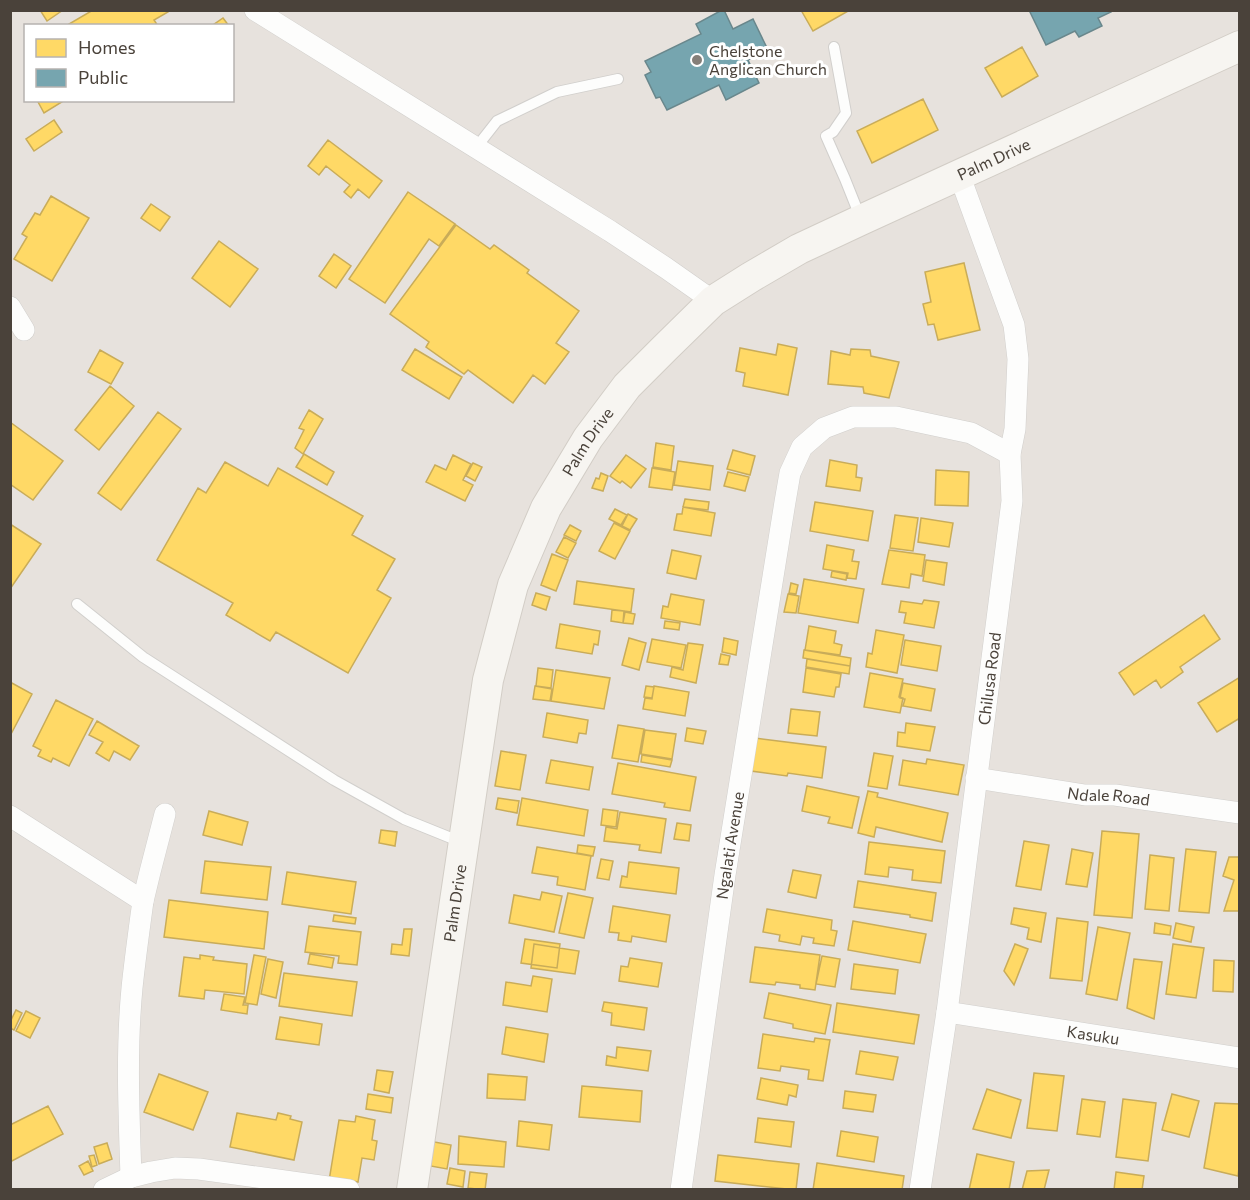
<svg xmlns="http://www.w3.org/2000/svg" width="1250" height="1200" viewBox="0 0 1250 1200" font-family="Commissioner,sans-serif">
<rect width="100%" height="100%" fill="#f3f1ee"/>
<path fill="#e7e2dd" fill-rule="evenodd" d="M11,11H1239V1189H11ZM26,26H232V100H26Z"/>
<path fill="#ffd966" stroke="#c9ac59" stroke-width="1.5" d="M40,10H63L47,21Z
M93,10H167L168,12L154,20L158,26H70L69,24Z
M801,10H850L813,31Z
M223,18L229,26L213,25Z
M1022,47L1038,76L1002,97L985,68Z
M923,99L938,130L872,163L857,131Z
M37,100H65L44,113Z
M54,120L62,132L34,151L26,139Z
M328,140L382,181L369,198L358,189L351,198L344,192L350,185L326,166L319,175L308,166Z
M408,192L455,224L439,246L429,239L385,303L349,279Z
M51,196L89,218L52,281L14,259L27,237L22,234L35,213L40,215Z
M151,204L170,217L160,231L141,218Z
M456,225L490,249L494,245L529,270L527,273L579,311L556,343L569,352L545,384L533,375L513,403L468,370L464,374L426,347L429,342L390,314Z
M219,241L258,269L230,307L192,278Z
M334,254L351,266L336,288L319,276Z
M964,263L980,330L938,340L934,324L928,325L923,304L931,302L925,272Z
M778,344L797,348L788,395L743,386L745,373L736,371L740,348L776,355Z
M415,349L462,377L449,399L402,370Z
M851,349L870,350L871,356L899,362L889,398L864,393L863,387L828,384L831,351L850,355Z
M100,350L123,363L111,384L88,372Z
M110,386L134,406L99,450L75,430Z
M309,410L323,419L303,454L295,448L304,430L299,428Z
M158,412L181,429L121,510L98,493Z
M10,422L63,461L33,500L10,484Z
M656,443L674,446L671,470L653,467Z
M733,450L755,456L750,475L727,469Z
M304,454L334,472L327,485L296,467Z
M453,455L471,464L463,480L473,485L465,501L426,482L435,465L446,470Z
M626,455L646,469L631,488L622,481L620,483L610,476Z
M830,460L857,465L856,477L862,478L860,491L826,486Z
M678,461L713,466L710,490L674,485Z
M225,462L268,486L278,468L363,516L352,535L395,559L377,590L391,598L348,673L276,632L270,641L226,615L233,603L157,560L198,488L206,493Z
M473,463L482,467L475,481L466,476Z
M652,468L675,472L672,490L649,487Z
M936,470L969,472L968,506L935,505Z
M728,472L749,477L745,491L724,486Z
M601,473L608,476L603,491L592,488L596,478L599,479Z
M685,499L709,502L708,510L683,507Z
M815,502L873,511L868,541L810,531Z
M683,507L715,513L711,536L674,530L677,514H682Z
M615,509L627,515L621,525L609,519Z
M628,514L637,519L630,530L622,526Z
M895,515L918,518L913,551L890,548Z
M921,518L953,523L949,547L918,542Z
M614,523L630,531L615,559L599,551Z
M10,524L41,544L10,589Z
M570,525L581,531L576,541L564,535Z
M564,537L576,543L568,558L556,552Z
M827,545L854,550L852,561L859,562L856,579L847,578L848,573L823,569Z
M672,550L701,556L696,579L667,573Z
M889,550L925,555L922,576L911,574L909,588L882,584Z
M552,554L568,560L556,591L541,585Z
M926,560L947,563L944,585L923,581Z
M832,571L847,574L846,580L831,577Z
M804,579L864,589L858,623L798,613Z
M577,581L634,589L631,612L574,604Z
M791,583L798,585L796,594L789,593Z
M536,593L550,597L546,610L532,605Z
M671,594L704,600L700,625L661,618L663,606L668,607Z
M788,594L799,596L796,613L784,612Z
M924,600L939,602L934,628L904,623L906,613L899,612L901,601L922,604Z
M612,610L624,611L623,623L611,621Z
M625,612L635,614L633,624L623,623Z
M1204,615L1220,639L1180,667L1183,672L1161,688L1156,680L1134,695L1119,673Z
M665,621L680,623L679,630L664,628Z
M560,624L600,631L598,645L594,644L592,654L556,648Z
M809,626L836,631L834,643L842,645L840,655L805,650Z
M876,630L904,635L897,673L866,667L868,653L872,654Z
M629,638L646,643L639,670L622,665Z
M724,638L738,641L736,655L722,652Z
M652,639L686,645L681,668L647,662Z
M905,640L941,646L937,671L901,665Z
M688,643L703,645L696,683L670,677L672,667L683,670Z
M804,650L851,658L850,666L803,658Z
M721,654L730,656L728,665L719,664Z
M807,659L850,666L849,674L806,667Z
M538,668L553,670L551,688L536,686Z
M806,668L841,674L839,687H836L834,697L803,692Z
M556,670L610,678L604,709L551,701Z
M870,673L903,679L899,697L903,698L900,713L864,707Z
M1240,677V718L1217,732L1198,703Z
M10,682L32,694L10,736Z
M903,683L935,689L931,711L903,706L905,699L900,698Z
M535,686L552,689L550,701L533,699Z
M646,686L654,687L652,698L644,697Z
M654,686L689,692L685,716L643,709L645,698L652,699Z
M56,700L93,719L69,766L53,758L51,762L38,756L41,750L33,746Z
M791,709L820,712L817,736L788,733Z
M547,713L588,720L586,734L579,733L577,743L543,737Z
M97,721L139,746L130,760L114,751L109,761L96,753L103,742L89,735Z
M906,723L935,727L930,751L897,746L898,732L905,733Z
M618,725L644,729L638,762L612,758Z
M687,728L706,731L703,744L685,741Z
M645,730L676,734L672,759L641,754Z
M755,738L826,747L822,778L788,773L787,776L751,771Z
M501,751L526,755L520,790L495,786Z
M874,753L893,756L887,789L868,786Z
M642,755L672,760L670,767L641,762Z
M927,759L964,765L958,795L899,785L903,760L926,764Z
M551,760L593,767L589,790L546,783Z
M618,763L696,777L690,811L664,807L665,803L612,794Z
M807,786L859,797L852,828L828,823L830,817L802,811Z
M868,791L878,793L877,797L948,813L942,842L876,827L874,837L858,833Z
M498,798L519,801L517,813L496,809Z
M522,798L588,810L584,836L517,825Z
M603,809L618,811L616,827L601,825Z
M209,811L248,822L242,845L203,835Z
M620,812L666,819L661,853L639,850L640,845L604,841L606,827L617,829Z
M677,823L691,825L689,841L674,839Z
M381,830L397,832L395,846L379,843Z
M1102,831L1139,834L1132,918L1094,915Z
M1024,841L1049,845L1041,890L1016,886Z
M869,842L945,851L941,883L912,880L913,870L889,867L888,877L865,874Z
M578,845L595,847L593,856L577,853Z
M537,847L591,856L585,890L557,885L558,877L532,873Z
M1072,849L1093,853L1087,887L1066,884Z
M1186,849L1216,852L1209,913L1179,911Z
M1150,855L1174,858L1169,911L1145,909Z
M1229,857H1240V911H1224L1234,880L1223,876Z
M601,859L613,861L609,880L597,878Z
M205,861L271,867L267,900L201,893Z
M629,862L679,868L676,894L620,887L622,876L627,877Z
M793,870L821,875L816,898L788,892Z
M287,872L356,882L351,914L282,904Z
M858,881L936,893L932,921L910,917V915L854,907Z
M542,892L562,896L554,932L509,923L514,895L540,900Z
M568,893L593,898L584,938L559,933Z
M169,900L268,912L264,949L164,937Z
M613,906L670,915L666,942L632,936L631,942L618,940L619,933L609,932Z
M1014,908L1046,913L1041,942L1027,939L1029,928L1011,924Z
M767,909L832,920L831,930L837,931L834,946L813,943L814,938L802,936L800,945L779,941L780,935L763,932Z
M334,915L356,918L355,924L333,921Z
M1057,918L1088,922L1082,981L1050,978Z
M853,921L926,934L920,963L848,950Z
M1155,923L1171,926L1170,935L1154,933Z
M1176,923L1194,927L1191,942L1173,938Z
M309,926L361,932L357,965L338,963L339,956L305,952Z
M1098,927L1130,933L1117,1000L1086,994Z
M404,929H412L409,956L391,954L392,944L402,945Z
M525,939L560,944L557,968L521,963Z
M534,944L579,951L575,974L531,968Z
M1015,944L1028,949L1014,985L1004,971Z
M1173,944L1204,948L1196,998L1166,994Z
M755,947L820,955L815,990L800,988V985L776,982L775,985L750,982Z
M310,954L334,958L332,968L308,964Z
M200,955L214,957L213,960L247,964L244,994L205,990L204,999L179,996L184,957L200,959Z
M254,955L266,957L257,1005L245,1003Z
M822,956L840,959L835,987L816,984Z
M630,958L662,963L658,987L619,981L621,966L628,967Z
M268,959L283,962L276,998L261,994Z
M1134,959L1162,962L1154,1019L1127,1008Z
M1214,960L1234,961L1233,992L1213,991Z
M854,964L898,970L895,994L851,989Z
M284,973L357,982L352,1016L279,1006Z
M533,976L552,979L547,1012L503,1005L506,982L531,986Z
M769,993L831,1005L825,1034L793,1028V1024L764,1018Z
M224,994L245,997L243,1005H248L247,1014L221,1010Z
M604,1002L647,1008L644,1030L611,1025L612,1013L602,1011Z
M837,1003L919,1015L914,1044L833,1032Z
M16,1010L22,1013L14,1030L10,1028V1022Z
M26,1011L40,1018L30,1038L16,1031Z
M280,1017L322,1024L319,1045L276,1039Z
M506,1027L548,1034L544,1062L502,1054Z
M763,1034L814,1042L815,1038L830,1040L823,1081L808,1079L809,1070L781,1066L780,1071L758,1068Z
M617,1047L651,1051L648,1071L606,1065L607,1056L616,1058Z
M860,1051L898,1057L893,1080L856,1074Z
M377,1070L393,1072L389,1093L374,1090Z
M1034,1073L1064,1076L1057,1131L1027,1128Z
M159,1074L208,1092L193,1130L144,1112Z
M488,1074L527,1077L525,1100L487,1098Z
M761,1078L798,1085L796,1097L789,1095L787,1105L757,1099Z
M582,1086L642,1091L640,1122L579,1117Z
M987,1089L1021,1100L1011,1138L973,1129Z
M845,1091L876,1095L873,1112L843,1108Z
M368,1094L393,1098L391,1113L366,1109Z
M1172,1094L1199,1101L1189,1137L1162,1130Z
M1082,1099L1105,1102L1100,1137L1077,1134Z
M1123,1099L1156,1103L1148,1161L1116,1157Z
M1215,1103L1240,1104V1159L1238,1176L1204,1168Z
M48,1106L63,1134L10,1162V1125Z
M237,1113L276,1120L278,1113L291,1116L290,1119L302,1122L294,1160L230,1147Z
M356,1116L375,1120L372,1140L377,1141L374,1160L362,1158L358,1182L348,1180L329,1181L339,1120L355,1122Z
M758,1118L794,1122L791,1147L755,1142Z
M519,1121L552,1125L549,1150L517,1146Z
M841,1131L878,1137L874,1162L837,1156Z
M459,1136L506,1142L504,1167L458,1164Z
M429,1141L451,1145L447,1169L425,1165Z
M107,1143L112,1159L99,1164L94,1147Z
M977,1154L1014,1162L1009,1190H969Z
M94,1155L97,1165L92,1167L89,1156Z
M718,1155L799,1164L796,1190L715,1181Z
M88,1161L93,1171L84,1175L79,1166Z
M817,1163L904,1176L902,1190H813Z
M450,1168L465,1171L463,1187L447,1184Z
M1049,1170L1044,1190H1022L1027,1171Z
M470,1172L487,1174L485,1190L468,1188Z
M1116,1172L1144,1176L1142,1190H1114Z"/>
<path fill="#76a5af" stroke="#69878c" stroke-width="1.5" d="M722,10H724L733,29L753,19L768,50L748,60L759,83L726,100L719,85L667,110L660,97L656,98L645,75L651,72L645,61L701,34L696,24Z
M1029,10H1110L1111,12L1098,18L1102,26L1079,37L1075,31L1046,45Z"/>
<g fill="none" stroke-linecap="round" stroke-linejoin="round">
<g stroke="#d1cfcc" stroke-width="12">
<path id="lane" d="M834,47L846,113L833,132L826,136L845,179L861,219
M475,149L497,121L557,92L618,79
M77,604L143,657L334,780L404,819L461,842"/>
</g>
<g stroke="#d1cfcc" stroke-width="22">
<g id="street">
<path d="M255,10L610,231L666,268L713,301"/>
<path d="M10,307L24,330"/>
<path id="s1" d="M976,778L1085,795H1115L1240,813"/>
<path d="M10,816L143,901C139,930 135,959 132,988C126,1051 129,1114 131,1177"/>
<path d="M143,901L150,872L165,814"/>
<path id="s2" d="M947,1012L1240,1058"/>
<path d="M104,1190L131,1177L151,1172L175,1168L199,1169L349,1190"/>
<path id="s3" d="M681,1190L725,875L785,502L790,473L802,447L824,428L853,417H896L971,433L1010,454"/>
<path id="s4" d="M920,1190L947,1012L1012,501L1010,454L1015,429L1018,359L1014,325L959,174"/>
</g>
</g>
<g stroke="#d2cdc6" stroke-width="32">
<g id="secondary">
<path id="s5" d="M412,1190L488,680L513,585L546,508L588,438L627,386L665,348L713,301L751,277L799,249L861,220L1240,46"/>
</g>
</g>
<use href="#lane" stroke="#fdfdfc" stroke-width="10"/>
<use href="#street" stroke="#fdfdfc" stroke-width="21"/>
<use href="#secondary" stroke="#f7f5f1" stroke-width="30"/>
</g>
<circle fill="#857f79" stroke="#fff" stroke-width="2" cx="697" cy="60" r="6"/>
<g text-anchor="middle" stroke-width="6" stroke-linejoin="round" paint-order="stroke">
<g font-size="16" fill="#4a423a" stroke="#fff" text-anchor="start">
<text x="709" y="57">Chelstone<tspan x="709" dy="18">Anglican Church</tspan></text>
</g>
<g font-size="16" fill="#4a423a" stroke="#fff">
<text dy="6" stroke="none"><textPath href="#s5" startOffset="1280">Palm Drive</textPath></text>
<text dy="6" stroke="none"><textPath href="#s5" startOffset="776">Palm Drive</textPath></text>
<text dy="6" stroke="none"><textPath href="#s4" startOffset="516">Chilusa Road</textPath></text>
<text dy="6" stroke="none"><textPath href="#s1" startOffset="134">Ndale Road</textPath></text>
<text dy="6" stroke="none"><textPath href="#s3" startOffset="348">Ngalati Avenue</textPath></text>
<text dy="6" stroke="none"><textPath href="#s5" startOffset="290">Palm Drive</textPath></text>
<text dy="6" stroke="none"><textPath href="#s2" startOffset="148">Kasuku</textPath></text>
</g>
</g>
<rect width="1250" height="1200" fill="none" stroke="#4a423a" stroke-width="24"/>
<rect x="24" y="24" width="210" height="78" fill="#ffffff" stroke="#b7b3b0" stroke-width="1.5"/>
<rect x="36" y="39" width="30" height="18" fill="#ffd966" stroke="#b7b3b0" stroke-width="1.5"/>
<text x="78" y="54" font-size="18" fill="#4a423a">Homes</text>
<rect x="36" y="69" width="30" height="18" fill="#76a5af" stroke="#b7b3b0" stroke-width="1.5"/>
<text x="78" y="84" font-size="18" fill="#4a423a">Public</text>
</svg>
